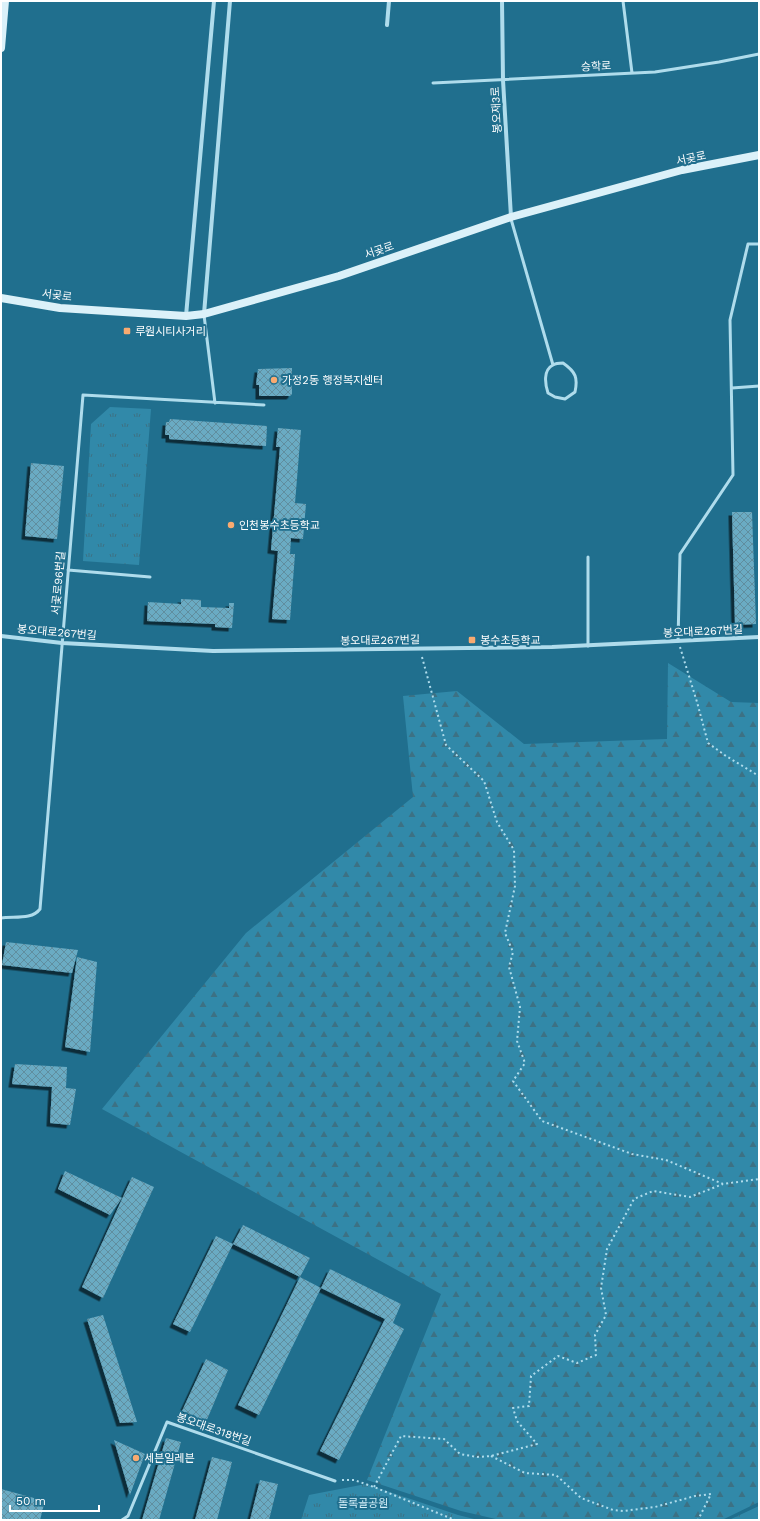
<svg xmlns="http://www.w3.org/2000/svg" width="760" height="1521" viewBox="0 0 760 1521" font-family="'Work Sans','Noto Sans KR',sans-serif">
<defs>
<pattern id="grass-tufts" width="24" height="20" patternUnits="userSpaceOnUse"><rect width="24" height="20" fill="#3189a9"/><path d="M3 7l-1-3M5 7V3M7 7l1-3M15 17l-1-3M17 17v-4M19 17l1-3" fill="none" stroke="#3c7184"/></pattern>
<pattern id="forest-firs" width="22" height="20" patternUnits="userSpaceOnUse"><rect width="22" height="20" fill="#3189a9"/><path d="M5 1l3.5 6h-7zM16 11l3.5 6h-7z" fill="#3c7184"/></pattern>
<pattern id="building-cross-hatch" width="8" height="8" patternUnits="userSpaceOnUse"><rect width="8" height="8" fill="#6aabc3"/><path d="M0 0l8 8M0 8l8-8" fill="none" stroke="#618e9f"/></pattern>
<filter id="shadow"><feDropShadow dx="-3.5" dy="3.5" stdDeviation="0" flood-color="#0009"/></filter>
</defs>
<rect width="100%" height="100%" fill="#206f8e"/>
<path fill="url(#grass-tufts)" d="M110,407L151,409L139,565L83,561L91,424Z
M366,1484L458,1515L478,1520H301L309,1495Z
M759,1506V1520H729Z"/>
<path fill="url(#forest-firs)" d="M668,663L731,702L759,703V1502L722,1520H500L461,1511L367,1480L441,1294L102,1109L246,933L413,797L403,696L457,691L524,744L667,739Z"/>
<path fill="url(#building-cross-hatch)" filter="url(#shadow)" d="M292,368V394L290,396H259V385H256L258,369Z
M170,419L267,426L266,446L169,439V435H165L166,422H169Z
M278,428L301,430L295,503L306,504L303,539L291,538L290,554H295L290,620L272,619L278,551L271,550L280,447H276Z
M31,463L64,466L57,539L25,536Z
M732,512H752L756,624L735,625Z
M181,599L201,600V607L229,608V603H234L232,628L215,627V624L147,621L148,602L181,604Z
M6,942L78,950L72,973L2,965Z
M77,957L97,962L90,1052L65,1047Z
M15,1064L67,1067L66,1088L76,1089L70,1125L50,1123L52,1087L12,1084Z
M65,1171L122,1198L110,1215L58,1189Z
M132,1177L154,1187L103,1298L82,1287Z
M243,1225L310,1258L300,1277L233,1244Z
M216,1236L233,1244L190,1332L173,1324Z
M330,1269L401,1304L393,1323L404,1329L339,1460L320,1451L385,1319L321,1288Z
M300,1277L321,1288L259,1415L238,1405Z
M103,1315L137,1422L120,1423L87,1319Z
M206,1359L228,1370L206,1422L182,1411Z
M166,1438L181,1442L159,1520H142Z
M114,1440L145,1454L130,1495Z
M212,1457L232,1462L217,1520H195Z
M260,1480L278,1484L269,1520H250Z
M1,1489L45,1501L40,1520H1Z"/>
<g fill="none" stroke-linecap="round" stroke-linejoin="round">
<path stroke="#afdcec" stroke-width="2" stroke-dasharray="2 3" stroke-linecap="butt" d="M680,647L697,702L708,743L726,756L759,776
M422,657L446,745L484,781L497,822L514,850L515,886L505,933L513,952L509,967L520,1007L517,1041L525,1063L513,1081L542,1121L632,1154L666,1160L723,1184L759,1179
M491,1456L525,1473L556,1475L581,1498L613,1510L623,1511L655,1507L695,1496L711,1494L698,1520
M342,1480H354L374,1487L455,1520
M374,1487L401,1436L444,1439L460,1454L477,1457L491,1456L537,1444L517,1421L513,1408L529,1406L531,1376L558,1356L577,1363L596,1355L595,1335L606,1315L601,1288L607,1249L634,1199L653,1191L690,1197L723,1184"/>
<path stroke="#afdcec" stroke-width="3" d="M623,1L632,73
M433,83L655,72L719,62L759,54
M511,219L553,365
M204,315L215,403
M563,363C576,372 578,378 575,392L565,399L555,397L548,393C545,384 543,370 553,365C556,363 560,363 563,363Z
M732,388L759,386
M588,557V646
M68,570L150,577
M678,641L680,554L733,475L730,320L748,244H759
M1,918C14,916 32,920 40,909L83,395L264,405
M122,1520L128,1516L167,1422L335,1481"/>
<path stroke="#afdcec" stroke-width="4" d="M502,1L503,80L511,217
M387,25L389,1
M204,314L230,1
M186,316L214,1
M1,636L62,643L213,651L552,647L759,637"/>
<path stroke="#dbf1f9" stroke-width="8" d="M1,48L5,1
M1,298L60,308L186,316L204,314L339,276L511,217L682,170L759,155"/>
</g>
<g fill="#f9aa70" stroke="#206f8e" stroke-width="1.5">
<rect x="123" y="327" width="8" height="8" rx="2"/>
<circle cx="274" cy="380" r="4"/>
<circle cx="231" cy="525" r="4"/>
<rect x="468" y="636" width="8" height="8" rx="2"/>
<circle cx="136" cy="1458" r="4"/>
</g>
<g text-anchor="middle" stroke-width="4" stroke-linejoin="round" paint-order="stroke">
<g font-size="11" fill="#fff" stroke="#206f8e">
<text transform="translate(596 66) rotate(-3)" y="4">승학로</text>
<text transform="translate(496 110) rotate(-93)" y="4">봉오재3로</text>
<text transform="translate(691 158) rotate(-12)" y="4">서곶로</text>
<text transform="translate(379 250) rotate(-19)" y="4">서곶로</text>
<text transform="translate(57 295) rotate(7)" y="4">서곶로</text>
<text transform="translate(58 583) rotate(-85)" y="4">서곷로96번길</text>
<text transform="translate(703 631) rotate(-3)" y="4">봉오대로267번길</text>
<text transform="translate(57 632) rotate(5)" y="4">봉오대로267번길</text>
<text transform="translate(380 640) rotate(-1)" y="4">봉오대로267번길</text>
<text transform="translate(214 1429) rotate(19)" y="4">봉오대로318번길</text>
</g>
<g font-size="11" fill="#fff" stroke="#206f8e" text-anchor="start">
<text x="135" y="335">루원시티사거리</text>
<text x="282" y="384">가정2동 행정복지센터</text>
<text x="239" y="529">인천봉수초등학교</text>
<text x="480" y="644">봉수초등학교</text>
<text x="144" y="1462">세븐일레븐</text>
</g>
<g font-size="11" fill="#d4eff9" stroke="#206f8e">
<text x="363" y="1507">돌록골공원</text>
</g>
</g>
<rect width="760" height="1521" fill="none" stroke="#ffffff" stroke-width="4"/>
<path d="M10 1505v6h89v-6" fill="none" stroke="#ffffff" stroke-width="2"/>
<text x="16" y="1505" font-size="12" fill="#ffffff" stroke="#206f8e" stroke-width="3" paint-order="stroke">50 m</text>
</svg>
